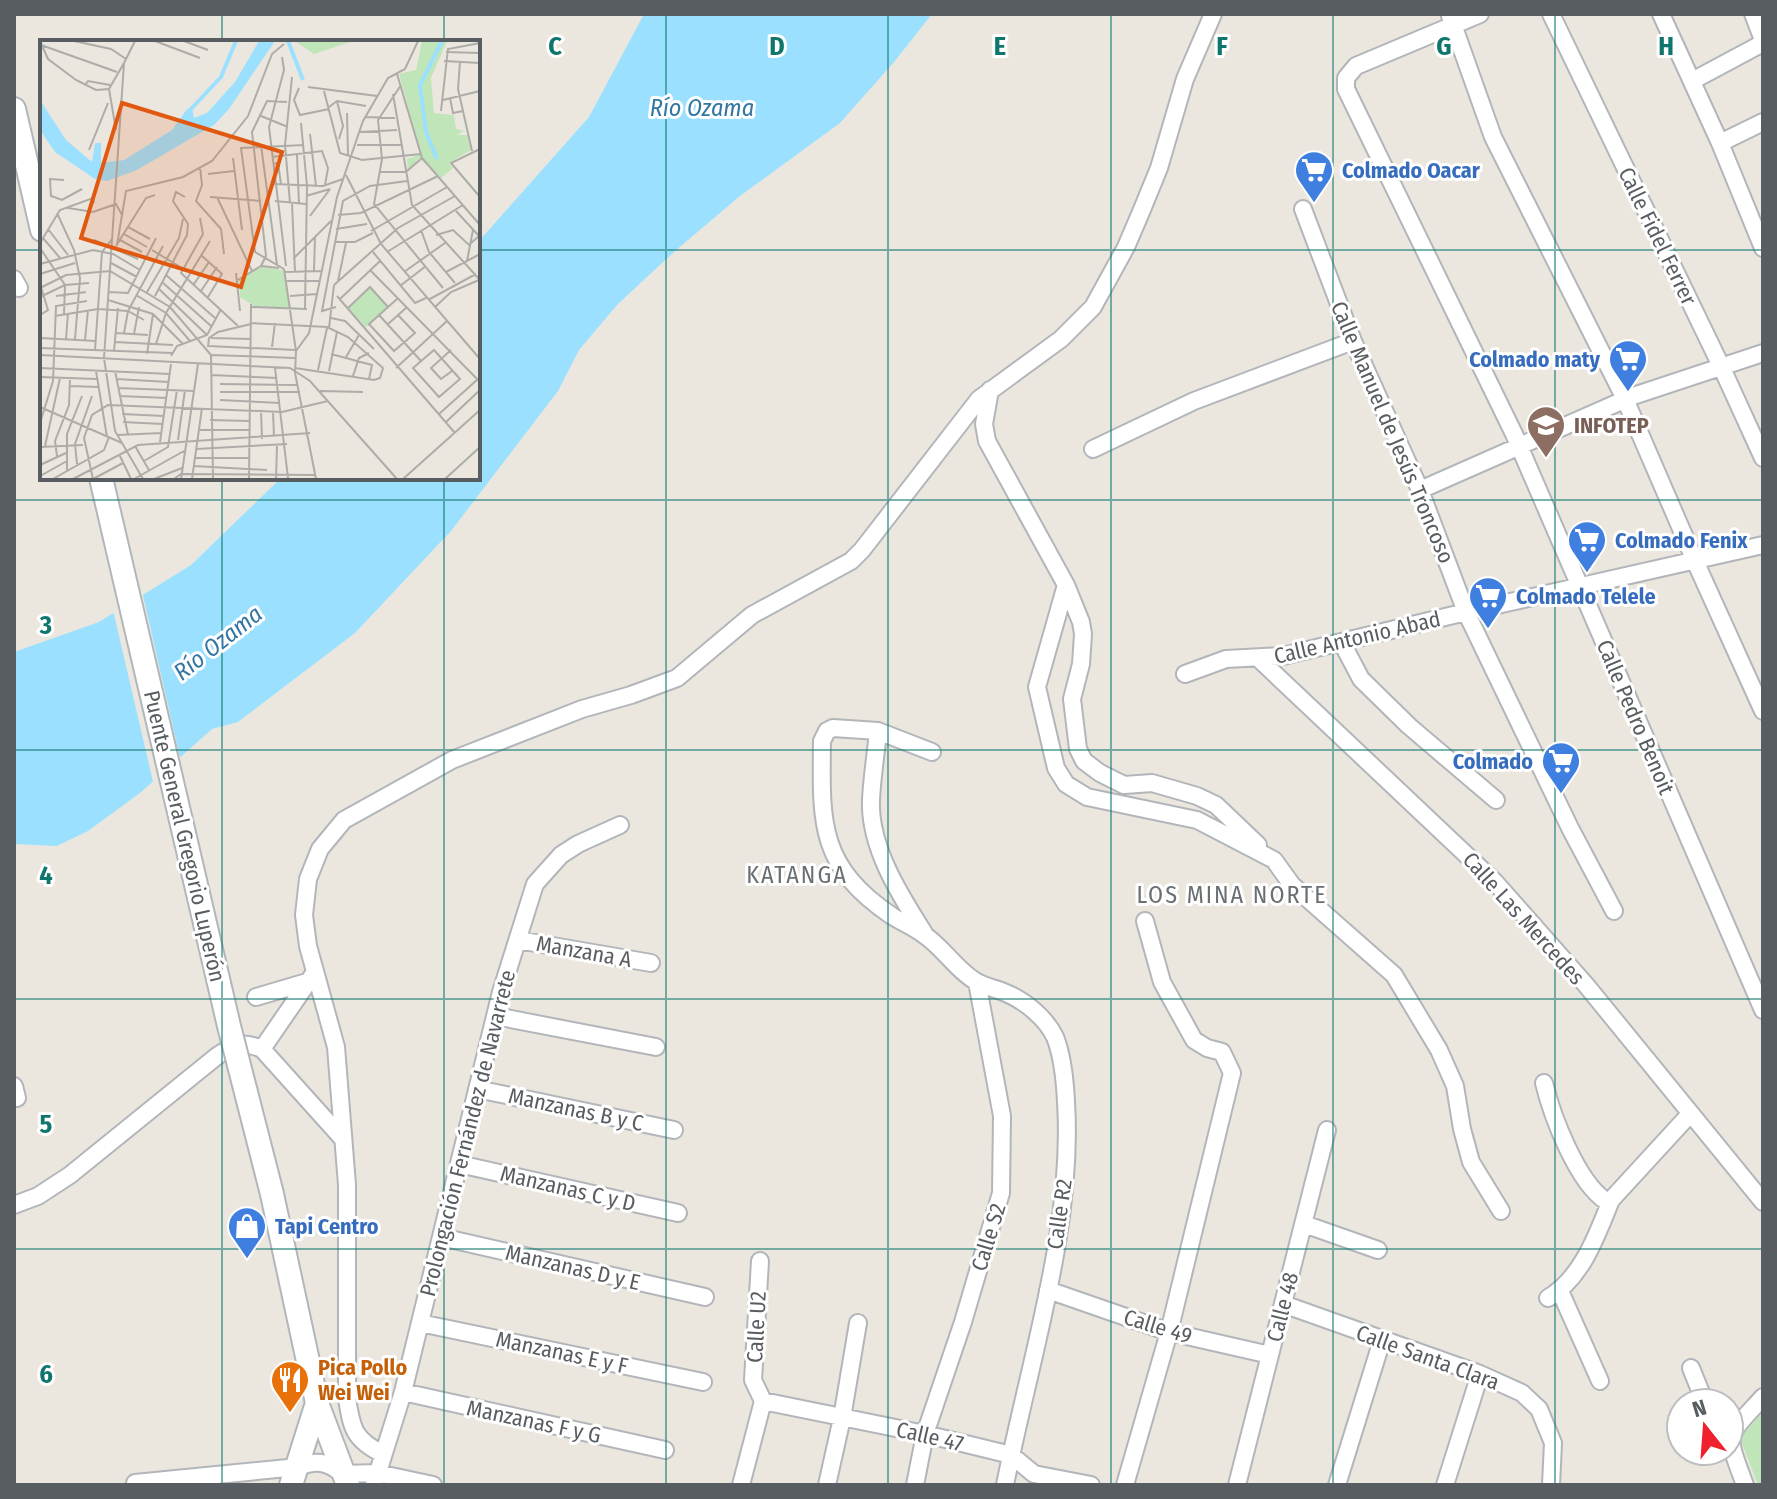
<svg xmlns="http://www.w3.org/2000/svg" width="1777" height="1499" viewBox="0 0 1777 1499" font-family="'Fira Sans Condensed',sans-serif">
<rect width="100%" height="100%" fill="#ece7de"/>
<path fill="#bfe5b9" d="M1763,1412V1485H1758L1740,1438Z"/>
<path fill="#9be1ff" d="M644,14H932L894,62L840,123L740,196L675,251L618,304L579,350L558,391L451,531L355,633L238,722L212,729L140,793L88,831L57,846L14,844V652L99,622L191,565L281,478H478V242L589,117Z"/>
<path fill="#ece7de" d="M142,591L181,762L154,786L113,610Z"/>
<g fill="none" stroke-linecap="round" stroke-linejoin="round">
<g stroke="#b2b6ba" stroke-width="20">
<path id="street" d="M1480,14L1356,66L1346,78V89L1514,434L1763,1010
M1551,14L1721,366L1763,458
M1661,14L1720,143L1763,248
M1753,14L1763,40
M1450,16L1493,137L1625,399L1695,561L1763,711
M1692,81L1763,43
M1720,143L1763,122
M1303,209L1353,341L1420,490L1466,612L1570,828L1614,911
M14,279L19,288
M990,390L984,424L987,441L1066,585L1037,687L1056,768L1066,784L1087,797L1197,820L1274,860L1292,885L1394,975L1439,1050L1455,1086L1462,1129L1471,1162L1501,1211
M1093,449L1194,401L1353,341
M1420,490L1633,396L1763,353
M1066,585L1081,622L1083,634L1081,664L1072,699L1078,749L1084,761L1100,773L1124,785L1152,783L1197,796L1216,805L1258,845
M1342,643L1361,679L1409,726L1496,800
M1259,659L1495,882L1586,985L1763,1202
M1185,674L1226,659L1283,656L1466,612L1763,545
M878,731C876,754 872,777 871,800C869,847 900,895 924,933
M932,752L878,731L833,728L827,731L822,741C821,822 818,866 892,916C902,922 913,927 923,934C943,947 957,971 977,982C986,987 997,989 1006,993C1025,1001 1046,1018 1055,1037C1063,1057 1065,1081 1066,1102C1074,1228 1029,1362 1005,1485
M518,940L651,963
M256,997L307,982
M495,1016L656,1047
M262,1049L315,972
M1544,1083C1552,1116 1577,1182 1606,1201L1611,1200L1690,1114
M14,1086L17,1098
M477,1089L674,1130
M459,1164L678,1213
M14,1205L38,1196L70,1175L217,1056C234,1044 243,1041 262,1049L342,1138
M1304,1224L1378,1250
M441,1237L705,1297
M1048,1290L1169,1332L1270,1355
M1560,1291L1600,1381
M1548,1298C1582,1278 1597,1235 1611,1200
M1283,1304L1480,1374L1522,1393L1539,1409L1553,1443L1551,1485
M420,1323L703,1382
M1691,1368L1705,1403
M403,1392L665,1450
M763,1401L925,1434L1011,1455L1034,1474L1091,1485
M383,1454C354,1440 352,1429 347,1399V1185L336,1047L308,946L304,915L308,879L320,849L344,820L452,760L582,709L631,695L677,678L752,615L851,561L862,550L979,399L1061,339L1093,307L1126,247L1141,212L1159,168L1185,79L1213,14
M135,1483L298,1467C315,1460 328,1461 342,1474L377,1473L433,1485
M374,1485L403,1392L501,992L535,884L561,855L578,844L620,825
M741,1485L763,1401L753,1380L760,1261
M827,1485L842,1418L858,1323
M915,1485L925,1434L963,1322L1001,1193L1002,1116L977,982
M1125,1485L1169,1332L1232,1073L1222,1052L1207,1048L1194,1040L1162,982L1145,921
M1237,1485L1327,1130
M1337,1485L1382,1340
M1445,1485L1480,1374
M1745,1485C1725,1431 1725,1439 1763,1397"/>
</g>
<g stroke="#b1b6bb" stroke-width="26">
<path id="secondary" d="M14,109L42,230
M272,1194L317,1403L348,1485
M291,1485L317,1403"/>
</g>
<use href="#street" stroke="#fff" stroke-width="16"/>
<use href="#secondary" stroke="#fff" stroke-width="22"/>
<g stroke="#b1b6bb" stroke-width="26" stroke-linecap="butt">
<path id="secondary-bridge" d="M101,478L229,1026L272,1194"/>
</g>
<use href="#secondary-bridge" stroke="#fff" stroke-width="22"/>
</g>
<path fill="none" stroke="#0f766e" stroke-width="2" stroke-opacity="0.55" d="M222,14V42M444,14V42M666,14V1485M888,14V1485M1111,14V1485M1333,14V1485M1555,14V1485M14,250H42M478,250H1763M222,478V1485M444,478V1485M14,500H1763M14,750H1763M14,999H1763M14,1249H1763"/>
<defs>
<g id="supermarket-pin" transform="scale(2)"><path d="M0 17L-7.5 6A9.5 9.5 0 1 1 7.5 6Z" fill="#3f7fe0" stroke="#fff"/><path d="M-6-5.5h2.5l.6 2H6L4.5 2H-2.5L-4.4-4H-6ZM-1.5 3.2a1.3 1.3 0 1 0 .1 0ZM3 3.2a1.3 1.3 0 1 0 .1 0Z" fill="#fff"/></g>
<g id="school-pin" transform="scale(2)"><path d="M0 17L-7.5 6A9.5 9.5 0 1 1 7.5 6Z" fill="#8d6e63" stroke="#fff"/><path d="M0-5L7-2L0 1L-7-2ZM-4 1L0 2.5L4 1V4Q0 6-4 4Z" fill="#fff"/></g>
<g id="shop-pin" transform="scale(2)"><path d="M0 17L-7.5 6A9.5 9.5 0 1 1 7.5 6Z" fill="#3f7fe0" stroke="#fff"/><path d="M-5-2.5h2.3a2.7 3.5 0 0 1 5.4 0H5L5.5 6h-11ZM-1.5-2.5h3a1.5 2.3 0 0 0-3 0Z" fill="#fff"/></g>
<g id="restaurant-pin" transform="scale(2)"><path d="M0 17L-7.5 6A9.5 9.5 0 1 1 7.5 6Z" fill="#e8710a" stroke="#fff"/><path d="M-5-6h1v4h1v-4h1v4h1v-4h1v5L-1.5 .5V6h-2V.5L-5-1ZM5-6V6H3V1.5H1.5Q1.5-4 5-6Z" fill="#fff"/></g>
</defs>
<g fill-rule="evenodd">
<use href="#supermarket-pin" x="1314" y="170"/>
<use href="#supermarket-pin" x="1628" y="359"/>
<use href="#school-pin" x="1546" y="425"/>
<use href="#supermarket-pin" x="1587" y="540"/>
<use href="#supermarket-pin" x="1488" y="596"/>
<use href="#supermarket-pin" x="1561" y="761"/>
<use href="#shop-pin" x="247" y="1226"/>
<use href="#restaurant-pin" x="290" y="1380"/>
</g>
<g text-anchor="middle" stroke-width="6" stroke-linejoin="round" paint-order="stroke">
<g font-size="22" font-weight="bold" fill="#366cbe" stroke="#fff" text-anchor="start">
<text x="1342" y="178">Colmado Oacar</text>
<text x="1600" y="367" text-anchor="end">Colmado maty</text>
<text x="1615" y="548">Colmado Fenix</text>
<text x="1516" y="604">Colmado Telele</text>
<text x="1533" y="769" text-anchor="end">Colmado</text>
<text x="275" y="1234">Tapi Centro</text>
</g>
<g font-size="22" fill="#585d61" stroke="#fff">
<text transform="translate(1658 236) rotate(64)" y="8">Calle Fidel Ferrer</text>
<text transform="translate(1393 432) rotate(67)" y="8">Calle Manuel de Jesús Troncoso</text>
<text transform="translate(1357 637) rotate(-13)" y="8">Calle Antonio Abad</text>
<text transform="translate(1636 717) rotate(67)" y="8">Calle Pedro Benoit</text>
<text transform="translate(185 836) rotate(77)" y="8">Puente General Gregorio Luperón</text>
<text transform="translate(1524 918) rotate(48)" y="8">Calle Las Mercedes</text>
<text transform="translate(584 951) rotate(10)" y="8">Manzana A</text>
<text transform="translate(576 1109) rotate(12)" y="8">Manzanas B y C</text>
<text transform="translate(467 1133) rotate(-76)" y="8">Prolongación Fernández de Navarrete</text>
<text transform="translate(568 1188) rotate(13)" y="8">Manzanas C y D</text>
<text transform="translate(1059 1214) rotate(-82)" y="8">Calle R2</text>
<text transform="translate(988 1237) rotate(-73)" y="8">Calle S2</text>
<text transform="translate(573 1267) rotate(13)" y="8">Manzanas D y E</text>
<text transform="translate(1282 1307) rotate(-76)" y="8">Calle 48</text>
<text transform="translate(1158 1326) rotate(17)" y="8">Calle 49</text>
<text transform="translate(756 1327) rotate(-87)" y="8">Calle U2</text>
<text transform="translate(562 1352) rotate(12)" y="8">Manzanas E y F</text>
<text transform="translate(1428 1357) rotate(20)" y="8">Calle Santa Clara</text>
<text transform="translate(534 1421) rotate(12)" y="8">Manzanas F y G</text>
<text transform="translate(930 1436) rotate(13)" y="8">Calle 47</text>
</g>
<g font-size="22" font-weight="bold" fill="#785e54" stroke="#fff" text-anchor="start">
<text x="1574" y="433">INFOTEP</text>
</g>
<g font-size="22" font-weight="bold" fill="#c56008" stroke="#fff" text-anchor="start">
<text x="318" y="1375">Pica Pollo<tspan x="318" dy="25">Wei Wei</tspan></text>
</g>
<g font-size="24" font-style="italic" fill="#3277a2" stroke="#fff">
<text x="702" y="116">Río Ozama</text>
<text transform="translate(218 643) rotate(-38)" y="8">Río Ozama</text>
</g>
<g font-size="24" letter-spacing="2" fill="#696f73" stroke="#fff">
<text x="797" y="883">KATANGA</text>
<text x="1232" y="903">LOS MINA NORTE</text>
</g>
</g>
<g transform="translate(40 40)">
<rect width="440" height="440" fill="#ece7de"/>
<path d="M255,1H313L274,14ZM382,1H407L391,38L394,73L414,75L416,89L424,91L417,95H427L431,110L409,123L413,128L401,138L379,118L368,131L367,119L381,114L359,34L376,30ZM222,227L243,230L251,268L216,267L200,257L199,240ZM330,248L347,267L326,287L308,268Z" fill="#bfe5b9"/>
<path d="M219,1H235L189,69L174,85L97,130L67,141L55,139L15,112L0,90V60L26,100L52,122L55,103H61V123L84,120L132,90L147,69L152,67L154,78L167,73L195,42Z" fill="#9be1ff"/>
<path fill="none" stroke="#9be1ff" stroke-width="4" d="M248,1L263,40M151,69L181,37L196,1M397,119L386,92L380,45L402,1"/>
<path fill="none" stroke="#adaca8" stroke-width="2" d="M0,1L8,19L36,40L56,50L69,49M34,1L71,9L86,19M115,1L160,18M144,1L168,10M1,5L77,32M406,12L440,13M242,17L244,30L229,87L246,226M404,21L440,23M420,22L418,49L432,111M357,34L382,118L440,185M45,45L48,41L70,45M361,45L338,80L342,119L334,164L403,248M268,47L337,56M259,48L254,60L260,75L289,69M284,51L300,113L322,120L381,114M353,54L372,165L440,240M410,58L413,73L423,71M403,60L440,51M297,61L303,86L299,99M289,67L297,61L326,66M401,71L408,9L440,3M307,73L308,115M221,76L248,87M325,77L355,78M261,83L267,146L265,269M76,90L69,49L84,23M320,92L357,90M270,94L276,146M221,105L237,225M317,105H361M440,109L411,123L440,157M49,110L68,63M257,115L259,164M232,117L282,111L288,128L285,145M193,118L202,190M233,124L238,123L241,144M160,127L162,145L156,161L181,189L184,214M339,132H366L382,118M168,134L194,131M306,135L341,204L440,319M24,140L10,139L11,156L22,160L42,149M233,144L283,146L303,139M266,156L290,149M170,157L221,161M177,157L212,231M235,161L266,164M250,163L245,105L252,37M252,163L255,232M28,168L53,172L76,164L82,175M416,171L439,196M17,173L34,210L40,238L35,299M298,175L321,173L398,136M270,176L290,149M160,178L163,194L141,233L198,286M88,187L110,199M8,189L28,215M296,189L327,184M381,190L389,212L415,243M331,191L407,147M84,194L107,207M396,195L413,190L429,205L440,195M3,198L20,218M54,200L98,219M80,200L102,212M296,202H315L333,193M0,203L20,170L53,158L54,163M77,205L86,151L143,137L172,121L208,76L232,14L244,4M76,206L106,158L115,155M0,208L25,245L24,274M112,210L142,228M333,212L375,263L386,258M347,212L423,165M162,216L182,234L168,257M253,219L291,181M427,221L433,190M71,223L97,237M0,224L53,210L73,214L100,230M221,226L226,216L212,92L227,61L247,62M244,229L215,212L201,108L264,105M244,229L256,311M330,230L440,342M274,231L275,197M245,232L282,231M364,232L405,203M406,232L440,214M196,233L200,271M0,234L35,223M126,235L175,278M198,240L221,226L239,228M247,241H280M298,241L306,203M122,242L171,286M154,244L169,222M294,245L358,188L415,156M360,246L386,226M0,248L26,235L70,231L130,267L171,315L173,439M119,249L167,295M161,251L177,227M69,252L88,253L116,198M107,252L139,198L143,179M96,255L126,273L150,301M16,256L46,252M115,256L147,195L148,184L133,161L136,152L145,157M250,256L277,254M297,256L415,393M0,257L25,245L49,243M300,259L340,221M68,260L113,274L143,304M388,260L436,234M212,267L267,269M296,267L282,271L303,161L330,146L367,141M395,267L411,252L439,240M308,268L330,247L348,267M0,275L8,270L1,247M339,275L381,321M15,276L58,269L88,271L104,280M291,278L305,281L334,309M211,283L287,287L308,297L343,328L340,338L334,340L255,328M329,284L354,311L375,293L358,275M348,284L366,268M328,285L357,259M289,288L294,245M76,293L108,295M84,293L88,271L123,206M94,294L99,267M0,298L56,301M171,298L211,299M26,299L28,273M45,300L48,270M75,302L133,305M116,304L126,273L170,201M168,306L256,310M168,307L169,298L178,292L211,284M232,307L235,283M0,308L132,313M55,310L62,212L72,199M394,310L420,339L399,357L373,328ZM411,310L391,328L401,339L412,331M74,311L78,268M107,314L113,274M291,314L332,325L329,339M0,315L250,328L270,341L357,439M171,315L255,318M131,316L137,306L167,295L181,269M306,317L319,295M64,318L84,23L95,1M64,318L75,391L103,439M0,328L130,334M235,328L248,438M356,328L407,281M278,330L287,288M56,331L67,397M75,331L88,395M289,331L297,292M255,333L276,439M255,333L256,311L269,293L297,157L323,81L348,38L365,29L378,1M171,335L237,338M313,336L319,318L329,313M0,337L57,339M76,339L129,342M180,344L258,345M29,346L59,347M78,348L154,351M280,351L323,352M180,352H260M79,356L127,358M180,360L240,363M0,367L82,403M221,371L222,399M233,371L234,397M82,374L124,376M399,374L438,339M170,380L210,381M83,382L122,384M406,382L440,350M0,383L13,341L16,266L47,261M159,390H210M78,395L121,393M138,400L145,350M120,402L131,324M5,406L20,338M95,406L109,430M0,407L43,405M156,409L247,404M79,414L91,439M17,416L15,401L29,365L30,338M155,418H209M104,421L128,407L137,350M37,424L35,404L52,356M0,425L26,413M154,426L227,430M27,430V394L42,356M2,435L27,421M13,439L64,410L69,397M33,439L98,405L270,393M53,439L44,398L52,375L68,365L242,372L288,361M53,439L83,423M94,439L144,411M114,439L142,428M134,439L141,434L275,435M141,439L158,324M152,439L162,368M209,439L211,264M236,439L237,406M363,439L440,370M405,439L440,407"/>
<path fill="#e15910" fill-opacity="0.15" stroke="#e15910" stroke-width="4" d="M82,63L242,112L201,247L41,198Z"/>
<rect width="440" height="440" fill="none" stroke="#585d61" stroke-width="4"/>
</g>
<g font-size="26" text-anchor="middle" font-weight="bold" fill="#0f766e" stroke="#fff" stroke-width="6" stroke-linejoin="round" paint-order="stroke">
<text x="555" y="55">C</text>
<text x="777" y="55">D</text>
<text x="1000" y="55">E</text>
<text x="1222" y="55">F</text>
<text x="1444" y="55">G</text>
<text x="1666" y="55">H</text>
<text x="46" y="634">3</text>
<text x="46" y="884">4</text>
<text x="46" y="1133">5</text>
<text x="46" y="1383">6</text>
</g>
<rect width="1777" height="1499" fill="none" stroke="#585d61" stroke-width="32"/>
<g transform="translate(1705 1427) rotate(343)"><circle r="38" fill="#ffffff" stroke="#bcbec0" stroke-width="2"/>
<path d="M0-6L14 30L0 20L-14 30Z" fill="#ef212d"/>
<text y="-12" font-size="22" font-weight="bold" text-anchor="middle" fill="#585d61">N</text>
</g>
</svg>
